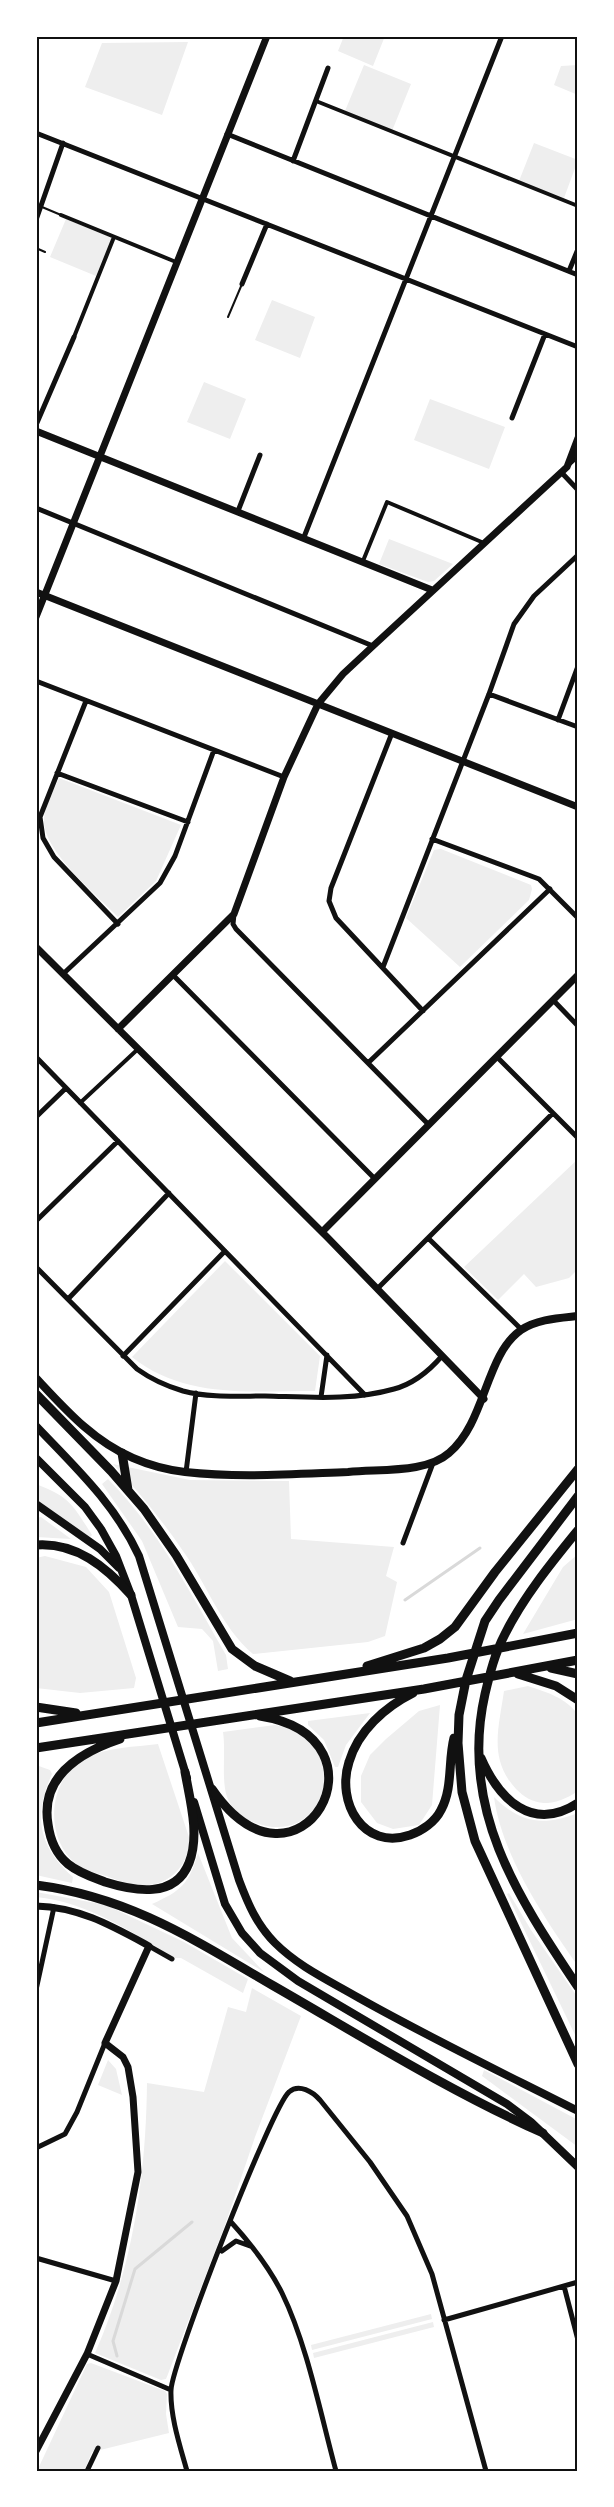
<svg xmlns="http://www.w3.org/2000/svg" width="614" height="2507" viewBox="0 0 614 2507" font-family="'DejaVu Sans',sans-serif">
<rect width="100%" height="100%" fill="#fff"/>
<path fill="#eee" d="M344,36H385L373,66L338,51Z
M188,42L162,115L85,87L102,43Z
M364,65L411,84L392,131L345,111Z
M578,65V95L554,85L561,66Z
M534,143L578,160L564,198L519,181Z
M66,219L112,238L96,276L50,257Z
M272,300L315,317L300,358L255,340Z
M204,382L246,399L230,439L187,422Z
M430,399L505,427L489,469L414,440Z
M389,539L453,564L434,581L428,582L379,564Z
M59,778L181,825L156,881L118,917C97,895 41,850 44,818C45,805 54,790 59,778Z
M441,849L531,885L532,889L529,900L460,967L406,918L434,850Z
M578,1159V1269L569,1278L536,1287L524,1274L498,1300L464,1267Z
M225,1261L320,1356L315,1391C252,1391 184,1399 132,1357Z
M113,1464L190,1480L289,1481L291,1539L394,1547L386,1576L397,1582L385,1636L368,1642L253,1654C221,1627 207,1584 183,1551C162,1520 138,1491 113,1464Z
M108,1479C158,1529 191,1594 226,1655L228,1669L218,1671L213,1641L202,1629L178,1627L142,1541L102,1484Z
M36,1484C70,1497 73,1505 92,1535L90,1537L36,1499Z
M41,1517L71,1539L36,1537V1518Z
M578,1554V1619L523,1634L563,1567Z
M45,1556L86,1567L109,1592L136,1678L134,1688L80,1693L36,1688V1558Z
M528,1686C546,1692 567,1698 578,1715V1790C572,1797 553,1804 544,1803C532,1802 524,1797 516,1789C488,1759 499,1727 504,1691Z
M440,1705L432,1805L419,1825L393,1829L377,1823L361,1802V1776L370,1755L386,1739L419,1711Z
M370,1713L346,1745L338,1767H335L324,1740L308,1725V1721Z
M275,1725C283,1727 294,1729 301,1734C348,1768 318,1848 253,1822C242,1818 231,1808 227,1797C221,1779 226,1752 223,1732Z
M158,1744L189,1837C191,1864 169,1887 141,1885C129,1885 117,1880 106,1876C96,1873 84,1870 76,1864C43,1837 48,1777 86,1758C108,1747 135,1747 158,1744Z
M36,1765L50,1770L52,1774C33,1816 38,1846 73,1877L72,1883L36,1875Z
M494,1797C521,1824 544,1826 578,1813V1966C545,1919 502,1856 494,1797Z
M198,1853L232,1938L264,1972L152,1904C181,1891 189,1884 198,1853Z
M36,1892L106,1905L184,1942L248,1979L243,1993L181,1958H175C131,1932 88,1902 36,1897Z
M509,1893L531,1930L578,1998V2041L507,1894Z
M252,1988L301,2016L255,2137L225,2225L168,2374L166,2379L161,2380L95,2353C133,2267 146,2176 147,2083L204,2092L228,2007L246,2012Z
M108,2060L116,2069L122,2095L98,2085Z
M484,2070L578,2120V2147L482,2076Z
M431,2314L432,2319L312,2350L311,2345Z
M433,2322L434,2327L314,2358L313,2353Z
M91,2363L165,2391L167,2394L166,2414L169,2433L92,2452L84,2471H37L87,2364Z"/>
<g fill="none" stroke-linecap="round" stroke-linejoin="round">
<path stroke="#d9d9d9" stroke-width="3" d="M405,1600L480,1548
M117,2356L113,2341L135,2269L192,2222"/>
<path stroke="#111" stroke-width="2" d="M42,207L61,215
M36,248L45,252
M228,317L242,284"/>
<path stroke="#111" stroke-width="4" d="M316,101L578,206
M61,215L176,262
M74,337L114,237
M363,561L387,502L484,543
M80,1103L138,1049"/>
<path stroke="#111" stroke-width="5" d="M36,133L578,347
M227,134L578,275
M293,161L328,68
M36,220L63,143
M569,271L578,249
M242,284L267,224
M512,418L545,334
M36,425L74,337
M568,465L578,456
M561,472L578,490
M36,508L373,646
M238,511L260,455
M304,537L502,36
M36,681L284,777
M489,694L578,727
M86,701L40,817L43,838L54,857L118,924
M558,720L578,666
M392,733L331,888L329,901L336,918L423,1011
M57,773L188,822
M432,839L539,879L578,918
M234,914L233,924L236,929L429,1125
M383,967L489,694L514,624L534,596L578,555
M63,974L160,883L175,856L214,750
M173,975L375,1179
M553,1000L578,1026
M36,1057L365,1395
M497,1057L578,1138
M369,1062L550,889
M36,1117L66,1088
M36,1221L118,1141
M428,1238L522,1330
M36,1267L137,1369C151,1379 166,1386 183,1391C209,1398 238,1396 265,1396C308,1397 352,1401 394,1389C413,1384 429,1371 442,1356
M377,1289L553,1113
M69,1298L169,1193
M123,1356L225,1251
M321,1397L327,1355
M186,1472L196,1393
M403,1543L433,1463
M149,1946L172,1959
M36,1990L54,1907
M36,2148L65,2134L77,2112L105,2043
M231,2222C251,2244 269,2267 282,2293C307,2344 321,2416 336,2471
M222,2251L236,2241L250,2246
M36,2258L116,2281
M564,2286L578,2340
M444,2320L578,2282
M87,2354L171,2390
M87,2471L98,2448
M187,2471C180,2446 170,2416 171,2390C172,2363 272,2106 289,2092C299,2083 313,2092 320,2100L370,2162L407,2216L432,2274L486,2471"/>
<path stroke="#111" stroke-width="7" d="M36,431L432,590
M36,592L578,807
M36,617L267,36
M36,947L328,1238L484,1399
M118,1029L234,914L284,777L318,704L343,674L373,646L567,467L578,438
M322,1232L578,975
M36,1906C79,1907 112,1926 149,1946L105,2043L123,2057L128,2067L133,2097L138,2172L116,2281L87,2354L36,2451"/>
<path stroke="#111" stroke-width="8" d="M36,1378C65,1409 93,1441 133,1458C149,1465 168,1470 185,1472C239,1478 295,1474 348,1472C371,1470 394,1471 416,1467C427,1465 440,1461 449,1453C486,1422 485,1355 521,1330C537,1319 560,1318 578,1316"/>
<path stroke="#111" stroke-width="8" d="M36,1426C75,1467 115,1504 139,1556L239,1880C248,1904 257,1925 275,1943C299,1967 330,1981 359,1998C430,2038 505,2074 578,2111
M36,1458L85,1507L101,1529L116,1556L131,1595L187,1778
M36,1504L100,1549L119,1568
M194,1802L225,1904L242,1933L260,1953L298,1981L507,2104L531,2122L578,2167"/>
<path stroke="#111" stroke-width="9" d="M36,1394L111,1471L144,1509L176,1555L232,1649L255,1666L290,1681
M122,1453L128,1490
M578,1496L499,1600L485,1621L466,1680L459,1715L458,1743L462,1792L475,1841L578,2064
M578,1530C552,1562 524,1596 505,1634C495,1653 490,1673 485,1694C459,1808 517,1896 578,1987
M36,1545C76,1542 106,1567 131,1595
M367,1666L424,1648L440,1639L455,1627L495,1572L578,1469
M551,1668L578,1674
M518,1674L556,1686L578,1700
M413,1693C385,1707 358,1731 349,1762C336,1802 363,1851 410,1835C422,1831 435,1822 441,1810C453,1788 448,1761 454,1738
M36,1707L76,1713
M36,1723L448,1658L578,1633
M120,1739C81,1752 40,1776 48,1824C50,1839 56,1854 68,1864C79,1873 92,1877 105,1882C134,1891 175,1899 189,1863C200,1835 190,1800 185,1772
M36,1748L424,1689L578,1660
M481,1758C499,1799 532,1833 578,1803
M212,1789C298,1914 399,1738 260,1716
M36,1885C129,1897 193,1939 272,1985C361,2036 449,2091 543,2133"/>
</g>
<rect width="614" height="2507" fill="none" stroke="#ffffff" stroke-width="75"/>
<rect x="38" y="38" width="538" height="2432" fill="none" stroke="#111" stroke-width="2"/>
</svg>
